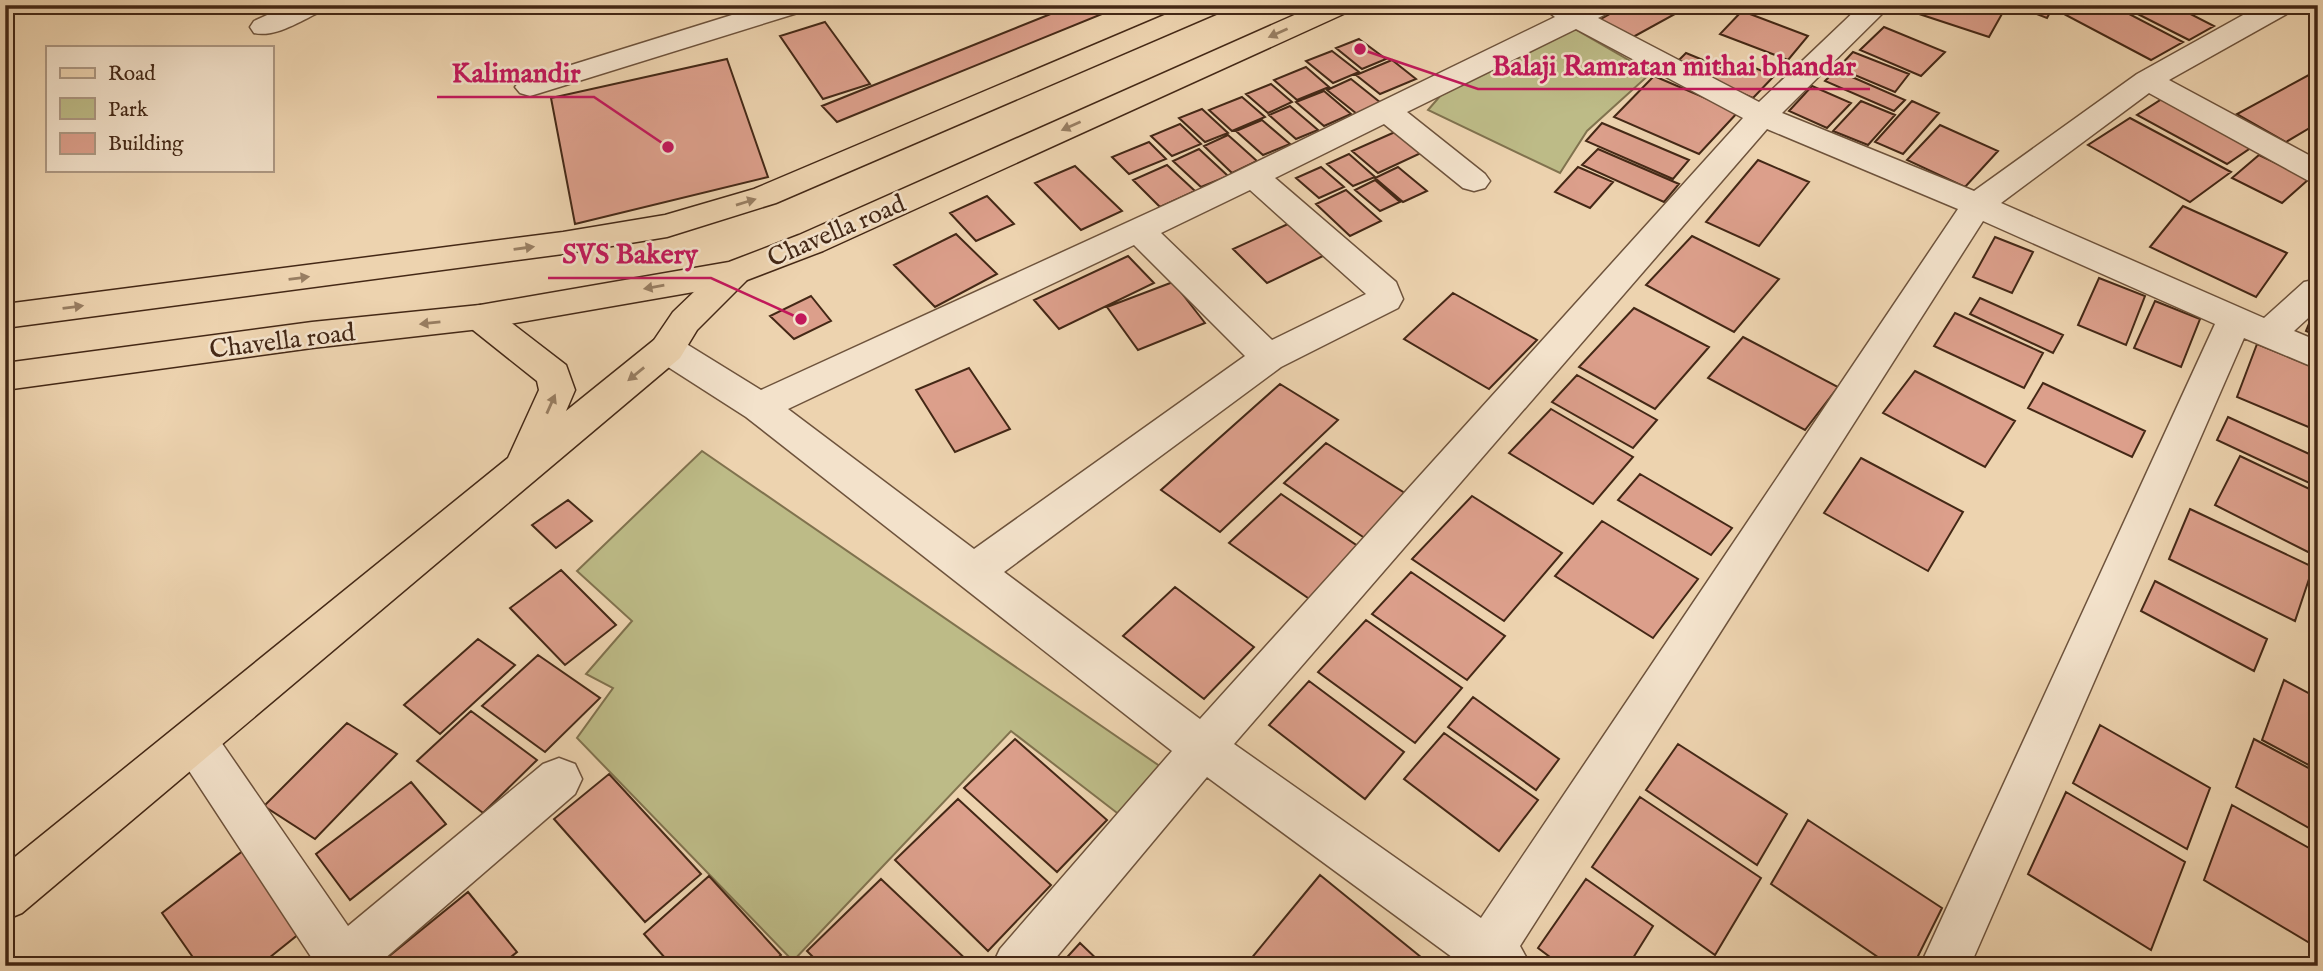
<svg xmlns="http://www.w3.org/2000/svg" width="2323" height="971" viewBox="0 0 2323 971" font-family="'IM FELL English',serif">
<rect width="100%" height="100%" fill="#edd3af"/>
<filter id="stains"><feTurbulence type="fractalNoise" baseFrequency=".00286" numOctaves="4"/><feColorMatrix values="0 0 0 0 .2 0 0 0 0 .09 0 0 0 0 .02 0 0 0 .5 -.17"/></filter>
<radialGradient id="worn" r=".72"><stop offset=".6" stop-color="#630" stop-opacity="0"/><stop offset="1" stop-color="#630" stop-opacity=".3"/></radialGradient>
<path fill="#bdbb87" stroke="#80724e" stroke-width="2" d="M1573,28L1651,73L1587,131L1560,173L1428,110L1441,95Z
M702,451L1164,769L1121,816L1011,731L793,961L577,738L613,688L586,674L632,621L577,571Z"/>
<path fill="#dc9f8b" stroke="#442816" stroke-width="2" d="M1073,5H1124L837,122L822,106Z
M1626,5H1659L1675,14L1624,42L1592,24Z
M1902,5H2007L1989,37L1901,8Z
M2013,5H2054L2047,18Z
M2077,5H2112L2183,42L2151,60L2062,13Z
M2120,5H2173L2214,26L2189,40Z
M2180,5H2214L2197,14Z
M1742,11L1808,36L1788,60L1720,34Z
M825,22L870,84L823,99L780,36Z
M1884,27L1945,52L1921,76L1860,50Z
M1359,39L1386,59L1362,69L1336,48Z
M1332,51L1359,72L1333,83L1306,61Z
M1853,52L1909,74L1895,92L1838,68Z
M1686,53L1732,72L1741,62L1774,76L1753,98L1674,65Z
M727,59L768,177L575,224L551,98Z
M1392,60L1416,79L1380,94L1356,75Z
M1306,67L1329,87L1297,100L1274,80Z
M1836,70L1905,100L1894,111L1825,81Z
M2318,70V123L2286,142L2237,114Z
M1654,76L1738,112L1699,154L1614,117Z
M1351,79L1386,107L1362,118L1327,90Z
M1271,84L1292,102L1268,113L1246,94Z
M1812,86L1851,103L1827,128L1789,111Z
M1324,91L1351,114L1324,126L1296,102Z
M1242,97L1265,117L1232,131L1209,110Z
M2165,97L2255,145L2227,164L2137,115Z
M1861,101L1895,115L1868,145L1833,131Z
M1912,101L1939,113L1903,154L1875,142Z
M1290,106L1318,130L1296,139L1269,115Z
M1202,109L1228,133L1205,142L1179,118Z
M2130,118L2231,172L2190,202L2088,145Z
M1262,120L1290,144L1263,155L1236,131Z
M1602,123L1689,160L1673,179L1586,141Z
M1180,124L1201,144L1172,156L1151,136Z
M1940,125L1998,151L1965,187L1907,160Z
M1395,132L1421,153L1378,173L1352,151Z
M1228,135L1257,161L1232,173L1204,146Z
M1149,142L1166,159L1129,174L1112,157Z
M1199,149L1228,176L1201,187L1173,161Z
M1598,149L1679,184L1664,202L1582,165Z
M1349,154L1375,177L1353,186L1327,164Z
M2259,155L2309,179L2282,203L2232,178Z
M1758,160L1809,182L1759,246L1706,222Z
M1167,165L1195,191L1160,207L1133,180Z
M1075,166L1122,211L1081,230L1035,183Z
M1321,167L1344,187L1319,198L1296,178Z
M1398,167L1427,191L1403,202L1375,178Z
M1578,167L1613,182L1590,208L1555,192Z
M1375,180L1400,202L1380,211L1355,190Z
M1346,190L1381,221L1350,236L1316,204Z
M987,196L1014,224L976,241L950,213Z
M2183,206L2287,253L2256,297L2150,247Z
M1288,224L1323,256L1267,283L1233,249Z
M956,234L997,274L935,307L894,265Z
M1692,236L1779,279L1734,332L1646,285Z
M1995,237L2033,252L2012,293L1973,277Z
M1128,256L1154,283L1059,329L1034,300Z
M2099,278L2145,296L2126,345L2078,325Z
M1173,282L1205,323L1138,350L1107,307Z
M1453,293L1537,340L1489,389L1404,339Z
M811,296L831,321L794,339L770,316Z
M1980,298L2063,335L2053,353L1970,314Z
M2155,301L2200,319L2181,367L2134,348Z
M2318,302V336L2306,331Z
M1634,308L1709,347L1655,409L1579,367Z
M1955,313L2043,353L2024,388L1934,346Z
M1743,337L1838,387L1805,430L1708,378Z
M2257,344L2318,369V431L2237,397Z
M969,368L1010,429L955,452L916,390Z
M1915,371L2015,421L1985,467L1883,413Z
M1577,375L1657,420L1633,448L1552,402Z
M2043,383L2145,431L2132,457L2028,408Z
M1280,384L1338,420L1220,532L1161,490Z
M1551,409L1633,457L1593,504L1509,453Z
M2228,417L2318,458V487L2217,440Z
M1326,443L1411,497L1369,541L1284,483Z
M2240,456L2318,493V557L2215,505Z
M1861,458L1963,512L1928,571L1824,513Z
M1640,474L1732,528L1711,555L1618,500Z
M1281,494L1368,553L1318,605L1229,543Z
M1472,496L1562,553L1504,621L1412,559Z
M568,500L592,521L556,548L532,525Z
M2190,509L2313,567L2295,621L2169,559Z
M1602,521L1698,579L1653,638L1555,576Z
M561,570L616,625L565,665L510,608Z
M1411,572L1505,636L1467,680L1372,614Z
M2155,581L2267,639L2254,671L2141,611Z
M1175,587L1254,647L1204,699L1123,636Z
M1366,620L1462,688L1415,743L1318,672Z
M478,639L515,665L440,734L404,705Z
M538,655L600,698L545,752L482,706Z
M2284,680L2318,698V770L2262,740Z
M1309,681L1404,752L1365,799L1269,725Z
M1473,697L1559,759L1536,790L1448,727Z
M471,711L537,760L483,813L417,761Z
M347,723L397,754L315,839L264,806Z
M2100,725L2210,788L2187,849L2073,783Z
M1444,733L1538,800L1499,851L1404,779Z
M1015,739L1107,820L1057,872L964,788Z
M2254,739L2318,773V833L2236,787Z
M1678,744L1787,814L1757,865L1646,790Z
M609,774L701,874L645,922L554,819Z
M411,782L446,824L350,900L316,854Z
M2066,792L2185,862L2151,950L2028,874Z
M1640,797L1761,878L1715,955L1592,867Z
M958,799L1051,885L988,951L895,860Z
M2232,805L2318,853V948L2204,880Z
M1808,820L1942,908L1913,966H1891L1771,884Z
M244,850L305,929L259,966H199L162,913Z
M1320,875L1427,962L1425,966H1245Z
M709,876L781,955L769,966H672L644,934Z
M881,879L973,966H822L807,951Z
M1586,879L1653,926L1628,966H1562L1538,948Z
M468,892L517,952L500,966H377Z
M1080,943L1104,966H1059Z"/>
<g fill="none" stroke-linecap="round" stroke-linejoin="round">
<g stroke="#6e533c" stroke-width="3">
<path id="minor" d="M289,5H326L322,11C302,20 276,38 254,33L250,27L254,21Z
M764,5H808L804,11L540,93L530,96L520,93L515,87L520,81Z
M1546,5H1616L1612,11L1598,18L1759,102L1861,5H1891L1782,113L1974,191L2137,74L2261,5H2296L2292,11L2169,80L2318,160V183L2307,180L2149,93L2001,203L2264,318L2304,282L2318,279V309L2294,331L2318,341V369L2244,338L1970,966H1920L2215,324L1983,221L1520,946L1531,966H1453L1456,960L1207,777L1049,966H992L1000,949L1172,751L746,417L654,358L649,349L654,340L667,336L680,340L761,390L1209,185L1555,17L1544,8ZM1576,29L1743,118L1200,719L1004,572L1281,367L1398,308L1403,299L1396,282L1275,178L1384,124L1463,188L1474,191L1485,188L1490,181L1485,174L1407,112ZM1767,129L1958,209L1481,918L1234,744ZM1250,190L1366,294L1272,340L1161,233ZM1134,245L1245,356L974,549L788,409Z
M194,720L210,726L348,926L543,764L559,758L575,764L582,779L575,794L376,966H317L178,754L172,740L178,726Z"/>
</g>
<g stroke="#442816" stroke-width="3">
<path id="major" d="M734,261L746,265L751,273L746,281L697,330L680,358L22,913L5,920V865L508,458L539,390L537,381L468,326L463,317L468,308L480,305L492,308L566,365L575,390L566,411L654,340L673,312L722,265Z"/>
</g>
<g stroke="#442816" stroke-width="3">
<path id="highway" d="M1188,5H1226L1222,11L776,203L667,237L563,254L5,328V304L563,232L665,215L754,189Z
M1317,5H1354L1350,11L823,251L734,285L480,329L312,348L5,390V363L312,322L480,305L729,262L799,235Z"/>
</g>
<use href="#minor" fill="#f3e2cb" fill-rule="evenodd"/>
<use href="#major" fill="#edd3af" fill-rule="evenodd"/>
<use href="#highway" fill="#edd3af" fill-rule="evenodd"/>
</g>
<defs><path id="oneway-solid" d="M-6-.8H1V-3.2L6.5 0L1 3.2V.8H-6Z" transform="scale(1.75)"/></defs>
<g fill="#987e62">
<use href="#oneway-solid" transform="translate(1278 33) rotate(156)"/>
<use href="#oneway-solid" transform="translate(1071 126) rotate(156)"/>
<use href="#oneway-solid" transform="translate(746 202) rotate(-17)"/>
<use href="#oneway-solid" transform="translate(524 248) rotate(-8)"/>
<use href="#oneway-solid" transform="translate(299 278) rotate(-7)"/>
<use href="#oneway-solid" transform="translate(654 287) rotate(170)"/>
<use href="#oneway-solid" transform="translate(73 307) rotate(-7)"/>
<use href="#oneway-solid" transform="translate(430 323) rotate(174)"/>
<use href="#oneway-solid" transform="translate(636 374) rotate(141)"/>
<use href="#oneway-solid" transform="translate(551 404) rotate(-66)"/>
</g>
<g text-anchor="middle" stroke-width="5" stroke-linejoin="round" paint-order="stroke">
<g font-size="26" fill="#442816" stroke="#f3e2cb">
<text transform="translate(836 230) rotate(-23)" y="9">Chavella road</text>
<text transform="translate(282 340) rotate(-7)" y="9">Chavella road</text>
</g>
</g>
<path fill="none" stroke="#c2185b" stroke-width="2.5" d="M1360 49L1478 89H1870M668 147L594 97H437M801 319L711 278H548"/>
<g fill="#c2185b" stroke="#f3e2cb" stroke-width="2.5">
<circle cx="1360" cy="49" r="7"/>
<circle cx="668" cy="147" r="7"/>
<circle cx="801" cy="319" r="7"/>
</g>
<g font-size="28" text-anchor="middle" font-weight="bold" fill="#c2185b" stroke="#f3e2cb" stroke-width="5" stroke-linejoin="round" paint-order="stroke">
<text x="1674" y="75">Balaji Ramratan mithai bhandar</text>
<text x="516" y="82">Kalimandir</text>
<text x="630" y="263">SVS Bakery</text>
</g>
<rect width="2323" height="971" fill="none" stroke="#edd3af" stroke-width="28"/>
<rect x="7" y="7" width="2309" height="957" fill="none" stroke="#442816" stroke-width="3.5"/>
<rect x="14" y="14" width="2295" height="943" fill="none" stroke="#442816" stroke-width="2"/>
<rect x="46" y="46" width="228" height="126" fill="#f3e2cb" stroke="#ad9883" stroke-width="2"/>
<rect x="60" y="68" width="35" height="10" fill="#edd3af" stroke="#ad9883" stroke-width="2"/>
<text x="108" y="80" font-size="21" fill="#442816">Road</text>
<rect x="60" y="98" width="35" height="21" fill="#bdbb87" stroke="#ad9883" stroke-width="2"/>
<text x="108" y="116" font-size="21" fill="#442816">Park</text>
<rect x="60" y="133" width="35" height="21" fill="#dc9f8b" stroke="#ad9883" stroke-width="2"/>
<text x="108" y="150" font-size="21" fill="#442816">Building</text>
<rect width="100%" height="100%" filter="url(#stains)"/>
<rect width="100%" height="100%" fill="url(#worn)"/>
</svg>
